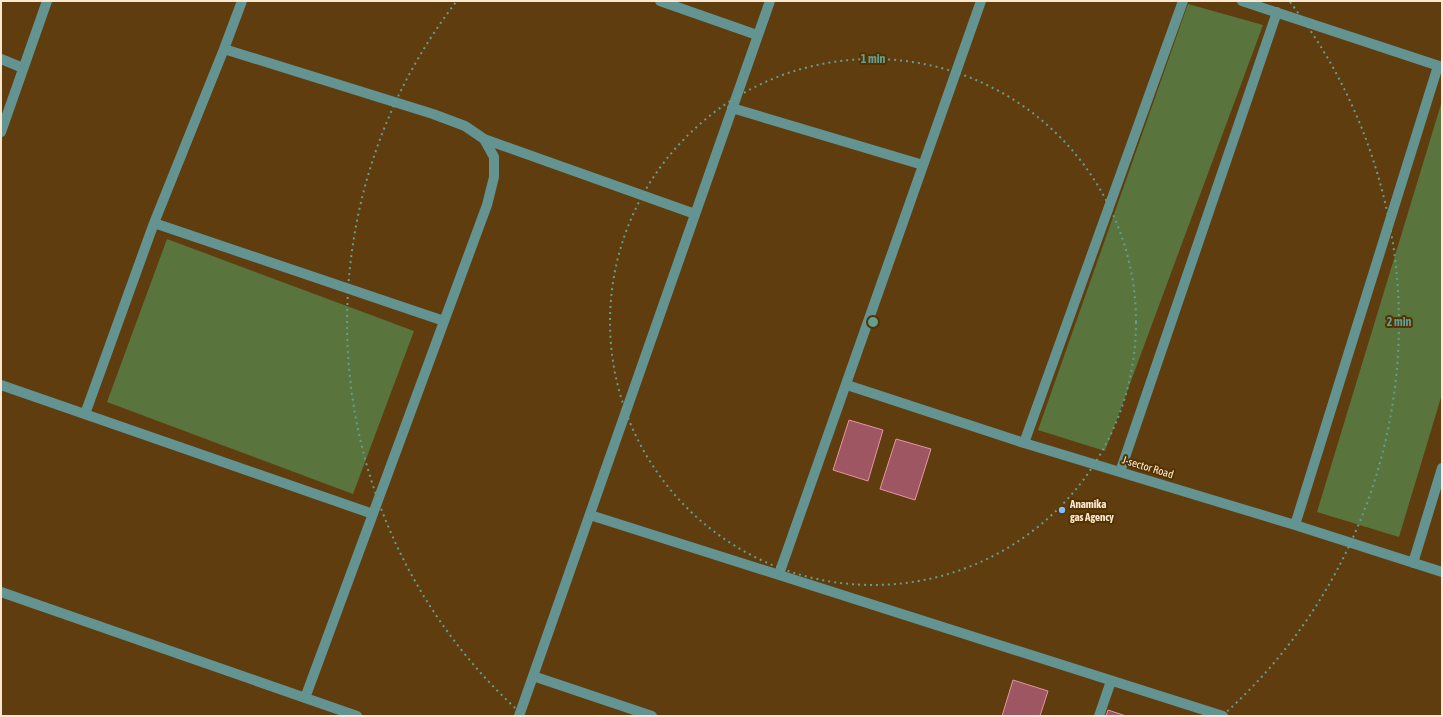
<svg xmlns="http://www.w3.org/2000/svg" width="1443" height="717" viewBox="0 0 1443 717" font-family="'Asap Condensed',sans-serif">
<rect width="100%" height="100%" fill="#5f3d0e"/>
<path fill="#59753d" d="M1188,4L1263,25L1105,451L1038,430Z
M1442,101V394L1399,537L1317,512Z
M167,239L414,331L353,494L107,402Z"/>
<path fill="#9e5662" stroke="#e496a1" d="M849,420L883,430L868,481L833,470Z
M896,439L931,449L915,500L880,489Z
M1013,680L1048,691L1040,716H1002Z
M1108,710L1126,716H1106Z"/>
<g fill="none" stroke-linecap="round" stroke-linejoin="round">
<path stroke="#639491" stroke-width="10" d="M660,1L757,35
M1242,1L1442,67
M224,49L433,114L465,126L484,139L494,157V177L487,205L305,698
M1,59L23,68
M732,108L923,165
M1,132L47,1
M484,139L695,214
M154,223L444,321
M1,385L373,514
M847,385L1024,443L1295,525L1442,572
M85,414L154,223L224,49L242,1
M1024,443L1183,1
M1120,472L1277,12
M590,515L1223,716
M1295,525L1438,66
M1413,563L1442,468
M779,574L981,1
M1,592L357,716
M533,676L652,716
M519,716L770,1
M1099,716L1111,681"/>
</g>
<g fill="none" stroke="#629e91" stroke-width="2" stroke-dasharray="2 4">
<circle cx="873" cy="322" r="263"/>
<path d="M524 716A526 526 0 0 1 456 2M1290 2A526 526 0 0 1 1222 716"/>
</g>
<circle fill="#82bcfa" stroke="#533300" stroke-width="1.5" cx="1062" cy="510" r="4"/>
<g text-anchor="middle" stroke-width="4" stroke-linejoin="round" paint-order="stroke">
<g font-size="11" fill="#fce8d1" stroke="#533300">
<text transform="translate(1148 467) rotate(17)" y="4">J-sector Road</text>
</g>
<g font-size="11" font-weight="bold" fill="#fce8d1" stroke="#533300" text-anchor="start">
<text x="1070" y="508">Anamika<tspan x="1070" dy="13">gas Agency</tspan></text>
</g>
</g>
<circle cx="873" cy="322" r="6" fill="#629e91" stroke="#533300" stroke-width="2"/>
<g font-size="12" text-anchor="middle" font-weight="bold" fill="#629e91" stroke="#533300" stroke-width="4" stroke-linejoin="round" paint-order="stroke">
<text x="873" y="63">1 min</text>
<text x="1399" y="326">2 min</text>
</g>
<rect width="1443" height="717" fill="none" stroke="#fce8d1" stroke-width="4"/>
</svg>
